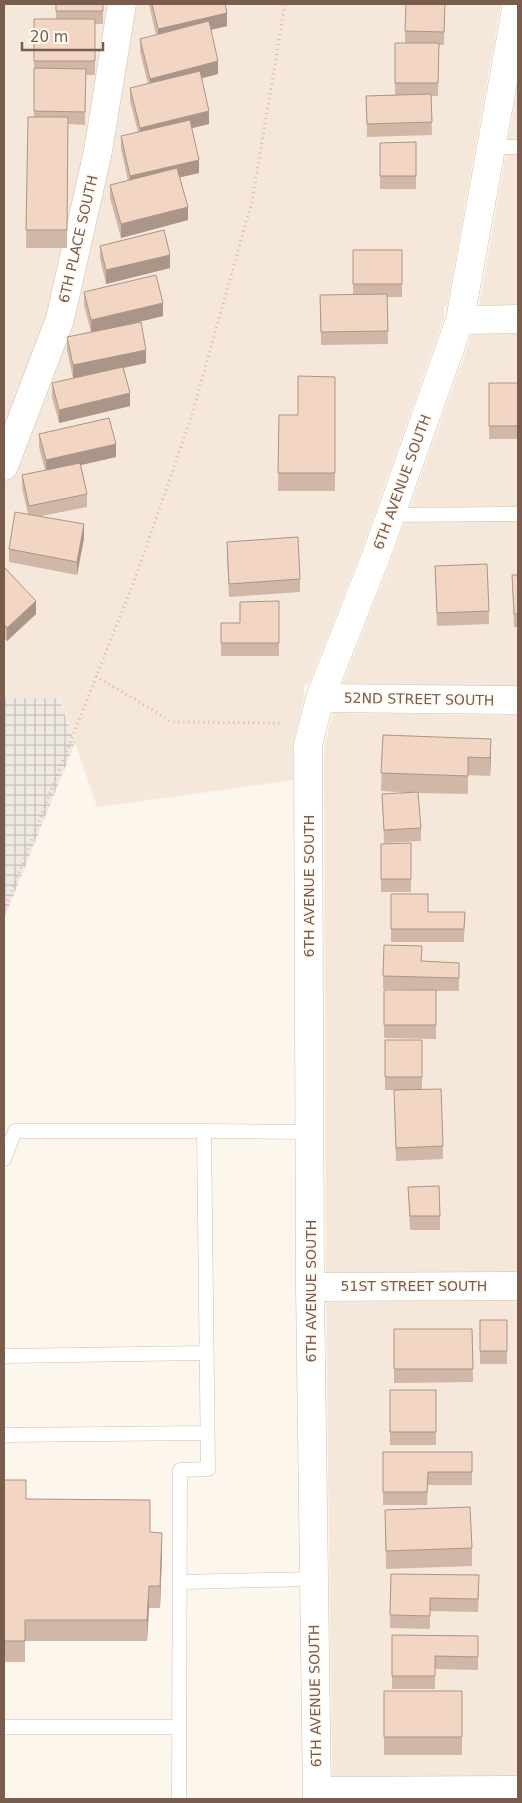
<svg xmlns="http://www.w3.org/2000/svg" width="522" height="1803" viewBox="0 0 522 1803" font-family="'DejaVu Sans',sans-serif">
<defs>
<pattern id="industrial-grid" width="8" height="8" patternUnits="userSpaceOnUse" patternTransform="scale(1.25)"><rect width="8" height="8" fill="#efe9e4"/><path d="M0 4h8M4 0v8" fill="none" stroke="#c7c0bb"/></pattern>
</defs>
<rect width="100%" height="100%" fill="#fdf6ec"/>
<path fill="#f5e8da" d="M4,4H501L447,306H444V318L361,552L309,684L304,685V697L293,745V780L99,807L98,810L60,698H4Z
M518,85V305L479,306Z
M472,334H518V687L342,685L391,560Z
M333,713L518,715V1272L326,1273L324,747Z
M518,1300V1776L332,1777L326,1301Z"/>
<path fill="url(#industrial-grid)" d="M4,698H59L75,743L4,919Z"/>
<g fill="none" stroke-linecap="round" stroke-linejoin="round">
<g stroke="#d1beb0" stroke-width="15">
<path id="service" d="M491,147H518
M390,515L518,514
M204,1131L310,1132
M4,1159L15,1131H204L208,1469L180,1470L179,1799
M4,1356L206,1353
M4,1435L207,1433
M180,1582L314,1579
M4,1727H179"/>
</g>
<g stroke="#d1beb0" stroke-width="29">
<path id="minor" d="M460,320L518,319
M4,466L60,319L98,151L122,4
M320,698L518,700
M310,1287L518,1286
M317,1791L518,1790
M317,1799L310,1287L308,745L320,698L376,556L460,320L517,4"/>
</g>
<path stroke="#d9b8a5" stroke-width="3" stroke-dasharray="1 4" stroke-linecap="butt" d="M96,676L170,721L176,722L282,723
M4,910L136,576L191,418L252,201L285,4"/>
<use href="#service" stroke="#fff" stroke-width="14"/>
<use href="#minor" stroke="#fff" stroke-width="28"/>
</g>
<path fill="#d1b7a8" d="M56,4H103V24H95V75H86L85,125L68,124L67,248H26L28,117H34V19H56Z
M149,4H225L227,26L211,30L218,74L202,78L209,124L191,128L199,173L180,177L188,220L121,238L110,198V185L128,181L121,149V136L138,132L130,101V88L148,84L140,52V39L156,35Z
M445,4L444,45H439L438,96H431L432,135L367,137L366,96L395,95V43H405V31Z
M416,142V189H380V143Z
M100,246L170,268L106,284L100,259Z
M353,250H402V297H387L388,344L321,345L320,295H353Z
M84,292L163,316L127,325L146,363L124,368L130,406L59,423L52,397V383L73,378L67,350V337L91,332L84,305Z
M335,377V491H278L279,415H298Z
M489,383H518V439H489Z
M39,434L116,457L81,465L87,494V507L41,516L84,538L77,575L9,562V549L28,514L22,488V475L45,470L39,447Z
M227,542L300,579V592L229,597L227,555Z
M435,566L489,611V624L437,626Z
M4,567L36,614L7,641L4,638Z
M512,575H518V627H514Z
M279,601V656H221V623H240Z
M383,735L491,757L490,776L468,775V794L418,793L421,828V841L384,843L382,794L415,793L381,791Z
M411,843V892H381V844Z
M391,894L428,912H465L464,942H391Z
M422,961L459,963V991H436V1039L384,1038V990H422L383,989V976Z
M385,1040H422V1089L443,1146V1159L396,1161L394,1090H410H385Z
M408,1187L440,1216V1230H410Z
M480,1320H507V1364H480Z
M394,1329H472L473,1382L394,1383Z
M390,1390H436V1445H390Z
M383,1452H472V1485H428L427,1505H383Z
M4,1480L26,1499L150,1532L162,1554L160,1608H149L147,1641H25V1662H4Z
M385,1510L472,1548V1566L386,1569Z
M391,1574L479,1588L478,1612L430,1611V1629L390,1628Z
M392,1635L478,1636V1670L435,1669V1689H392Z
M384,1691H462V1755H384Z"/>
<path fill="#aa9588" d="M227,13V26L158,42V29Z
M218,61V74L150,92V79Z
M209,111V124L140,141V128Z
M199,160V173L130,189V176Z
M188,207V220L121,238V224Z
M170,255V268L106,284V270Z
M163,303V316L91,333V320Z
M146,350V363L73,378V365Z
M130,393V406L59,423V410Z
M116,444V457L46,473V460Z
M84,524V538L77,575V562Z
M36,601V614L7,641V628Z
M491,739V757L490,776V758Z
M162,1533V1554L160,1608V1586Z
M149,1586V1608L147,1641V1620Z"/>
<path fill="#f3d5c3" stroke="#aa9588" d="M56,4H103V11H56Z
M152,4H225L227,13L158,29Z
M406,4H445L444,32L405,31Z
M34,19H95V61H34Z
M209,21L218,61L150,79L140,39Z
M395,43H439L438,83H395Z
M34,68L86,69L85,112L34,111Z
M200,71L209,111L140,128L130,88Z
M431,94L432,122L367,124L366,96Z
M28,117H68L67,230H26Z
M190,120L199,160L130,176L121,136Z
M416,142V176H380V143Z
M177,168L188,207L121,224L110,185Z
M164,230L170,255L106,270L100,246Z
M353,250H402V284H353Z
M156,275L163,303L91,320L84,292Z
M387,294L388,331L321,332L320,295Z
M141,322L146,350L73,365L67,337Z
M123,367L130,393L59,410L52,383Z
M298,376L335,377V473H278L279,415H298Z
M489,383H518V426H489Z
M109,418L116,444L46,460L39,434Z
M80,463L87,494L29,506L22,475Z
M15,512L84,524L77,562L9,549Z
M298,537L300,579L229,584L227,542Z
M487,564L489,611L437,613L435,566Z
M4,567L36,601L7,628L4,624Z
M512,575H518V614H514Z
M279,601V643H221V623H240V602Z
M383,735L491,739L490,758L468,757V776L381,773Z
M418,792L421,828L384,830L382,794Z
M411,843V879H381V844Z
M391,894H428V912H465L464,929H391Z
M384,945L422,946L421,961L459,963V978L383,976Z
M384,990H436V1025H384Z
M385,1040H422V1077H385Z
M441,1089L443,1146L396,1148L394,1090Z
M439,1186L440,1216H410L408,1187Z
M480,1320H507V1351H480Z
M394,1329H472L473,1369H394Z
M390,1390H436V1432H390Z
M383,1452H472V1472H428L427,1492H383Z
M4,1480H26V1499L150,1500V1532L162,1533L160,1586H149L147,1620H25V1641H4Z
M470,1507L472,1548L386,1551L385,1510Z
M391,1574L479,1575L478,1599L430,1598V1616L390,1615Z
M392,1635L478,1636V1657L435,1656V1676H392Z
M384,1691H462V1737H384Z"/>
<g text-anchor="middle" stroke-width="4" stroke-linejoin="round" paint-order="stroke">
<g font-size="14" fill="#7a5c4d" stroke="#fffaf3">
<text transform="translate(78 239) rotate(-77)" y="5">6TH PLACE SOUTH</text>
<text transform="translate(402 482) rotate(-70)" y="5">6TH AVENUE SOUTH</text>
<text transform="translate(419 699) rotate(1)" y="5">52ND STREET SOUTH</text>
<text transform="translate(309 886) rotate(-90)" y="5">6TH AVENUE SOUTH</text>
<text x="414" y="1291">51ST STREET SOUTH</text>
<text transform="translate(311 1291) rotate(-90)" y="5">6TH AVENUE SOUTH</text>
<text transform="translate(315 1696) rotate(-91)" y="5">6TH AVENUE SOUTH</text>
</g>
</g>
<rect width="522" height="1803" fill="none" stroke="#7a5c4d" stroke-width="10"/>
<path d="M22 42v8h81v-8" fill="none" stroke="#7a5c4d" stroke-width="2.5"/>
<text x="30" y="42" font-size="15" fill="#7a5c4d" stroke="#fffaf3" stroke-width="4" paint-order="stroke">20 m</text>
</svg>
